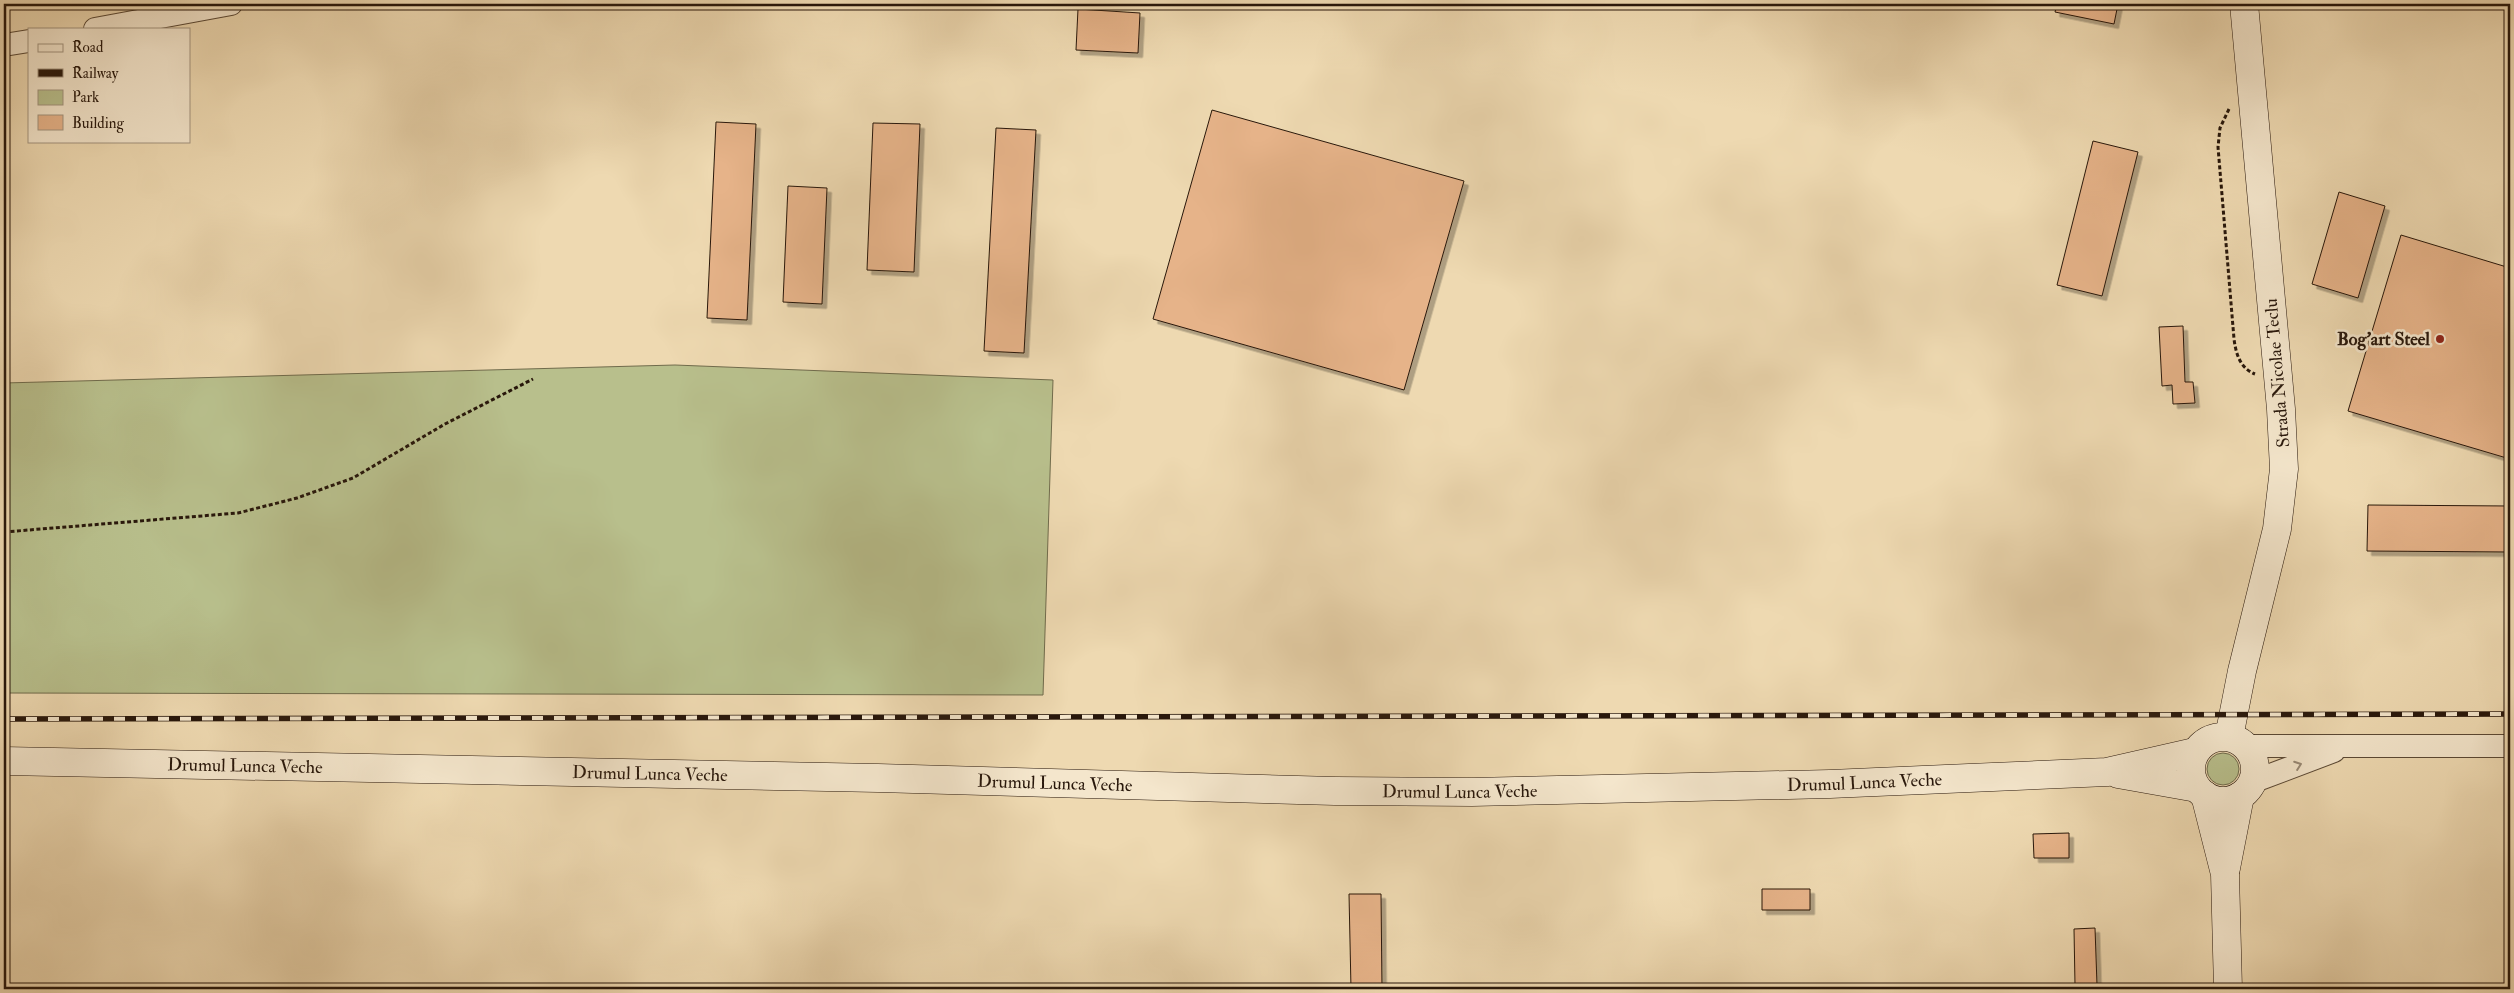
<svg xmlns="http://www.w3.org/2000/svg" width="2514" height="993" viewBox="0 0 2514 993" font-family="'IM FELL Double Pica',serif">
<defs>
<filter id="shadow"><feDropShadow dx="4.5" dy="4.5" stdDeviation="0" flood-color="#0004"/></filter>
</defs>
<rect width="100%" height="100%" fill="#eed9b1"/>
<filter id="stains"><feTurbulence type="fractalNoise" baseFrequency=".004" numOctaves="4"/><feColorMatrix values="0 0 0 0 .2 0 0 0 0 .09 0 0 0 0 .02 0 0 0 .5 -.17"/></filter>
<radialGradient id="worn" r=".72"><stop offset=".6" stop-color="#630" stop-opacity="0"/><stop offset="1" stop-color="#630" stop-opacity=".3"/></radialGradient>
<path fill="#b8bf8c" stroke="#706b4c" d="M675,365L1053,380L1043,695L4,693V383Z
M2207 769a16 16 0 1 1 32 0a16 16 0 1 1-32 0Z"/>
<path fill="#e6b389" stroke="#28170b" filter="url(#shadow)" d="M2057,4H2118L2114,24L2055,12Z
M1078,9L1140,13L1138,53L1076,50Z
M1212,110L1464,181L1404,390L1153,319Z
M716,122L756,124L747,320L707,318Z
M873,123L920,124L914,272L867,270Z
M996,128L1036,130L1024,353L984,351Z
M2093,141L2138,152L2102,296L2057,285Z
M788,186L827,188L822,304L783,302Z
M2339,192L2385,206L2358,298L2312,284Z
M2401,235L2510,268V459L2348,411Z
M2183,326L2185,382H2193L2195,403L2173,404L2172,385L2162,386L2159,327Z
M2368,505L2510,506V552L2367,551Z
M2069,833V858H2034L2033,834Z
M1762,889H1810V910H1762Z
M1349,894H1381L1382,989H1351Z
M2095,928L2097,985H2075L2074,929Z"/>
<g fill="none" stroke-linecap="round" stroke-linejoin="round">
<g stroke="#5a4834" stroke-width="24">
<path id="street" d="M95,29L231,4
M4,45L29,41
M2246,746H2510
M2252,782L2334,751"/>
</g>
<g stroke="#28170b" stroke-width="29">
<g id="secondary">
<circle cx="2223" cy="769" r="32"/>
<path d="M2229,737L2242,671L2277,529L2284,469L2281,409L2244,4"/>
<path id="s1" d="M4,761L878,778L1335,791L1472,792L1830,784L2107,772L2195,752"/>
<path d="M2118,774L2197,788"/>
<path d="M2205,795L2225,874L2228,989"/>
<path d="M2226,868L2240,796"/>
</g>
</g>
<path stroke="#28170b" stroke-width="3" stroke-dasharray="4 2.5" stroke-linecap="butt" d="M2229,109L2220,128L2218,147L2234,339C2236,354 2240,368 2255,374
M4,532L238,513L297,498L353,478L445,424L533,379"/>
<use href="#street" stroke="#f4e6cc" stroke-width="22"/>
<use href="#secondary" stroke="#f4e6cc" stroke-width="28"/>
<g stroke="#28170b" stroke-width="5.5">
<path id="rail" d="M4,719L2510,714"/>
</g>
<use href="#rail" stroke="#f4e6cc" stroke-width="4" stroke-dasharray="11" stroke-linecap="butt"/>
</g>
<defs><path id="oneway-chevron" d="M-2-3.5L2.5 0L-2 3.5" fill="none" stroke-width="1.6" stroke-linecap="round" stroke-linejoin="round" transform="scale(1.25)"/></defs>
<use stroke="#988975" href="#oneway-chevron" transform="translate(2298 765) rotate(-20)"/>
<circle fill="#8f2418" stroke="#f4e6cc" stroke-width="2" cx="2440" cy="339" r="5"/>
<g text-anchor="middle" stroke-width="5" stroke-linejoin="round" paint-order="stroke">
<g font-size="18" font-weight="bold" fill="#28170b" stroke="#f4e6cc" text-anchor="end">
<text x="2430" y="345">Bog'art Steel</text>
</g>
<g font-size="18" fill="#28170b" stroke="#f4e6cc">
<text transform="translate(2277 373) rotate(-95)" y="6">Strada Nicolae Teclu</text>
<text dy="6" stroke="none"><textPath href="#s1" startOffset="241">Drumul Lunca Veche</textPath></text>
<text dy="6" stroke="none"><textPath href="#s1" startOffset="646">Drumul Lunca Veche</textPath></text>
<text dy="6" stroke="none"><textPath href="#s1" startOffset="1051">Drumul Lunca Veche</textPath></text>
<text dy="6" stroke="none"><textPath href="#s1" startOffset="1861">Drumul Lunca Veche</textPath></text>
<text dy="6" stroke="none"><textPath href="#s1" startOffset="1456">Drumul Lunca Veche</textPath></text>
</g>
</g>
<rect width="2514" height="993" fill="none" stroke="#eed9b1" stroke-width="20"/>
<rect x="5" y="5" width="2504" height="983" fill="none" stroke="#28170b" stroke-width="2.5"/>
<rect x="10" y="10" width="2494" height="973" fill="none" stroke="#28170b"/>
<rect x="28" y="28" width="162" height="115" fill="#f4e6cc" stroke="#a2937f"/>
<rect x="38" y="44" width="25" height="8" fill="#f4e6cc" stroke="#a2937f"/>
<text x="72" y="52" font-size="15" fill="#28170b">Road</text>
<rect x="38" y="69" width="25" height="8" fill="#28170b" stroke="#a2937f"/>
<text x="72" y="78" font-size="15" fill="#28170b">Railway</text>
<rect x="38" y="90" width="25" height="15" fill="#b8bf8c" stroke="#a2937f"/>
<text x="72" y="102" font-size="15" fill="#28170b">Park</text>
<rect x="38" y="115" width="25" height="15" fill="#e6b389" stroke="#a2937f"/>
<text x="72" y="128" font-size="15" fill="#28170b">Building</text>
<rect width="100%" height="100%" filter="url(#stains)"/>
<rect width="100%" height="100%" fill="url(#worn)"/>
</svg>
